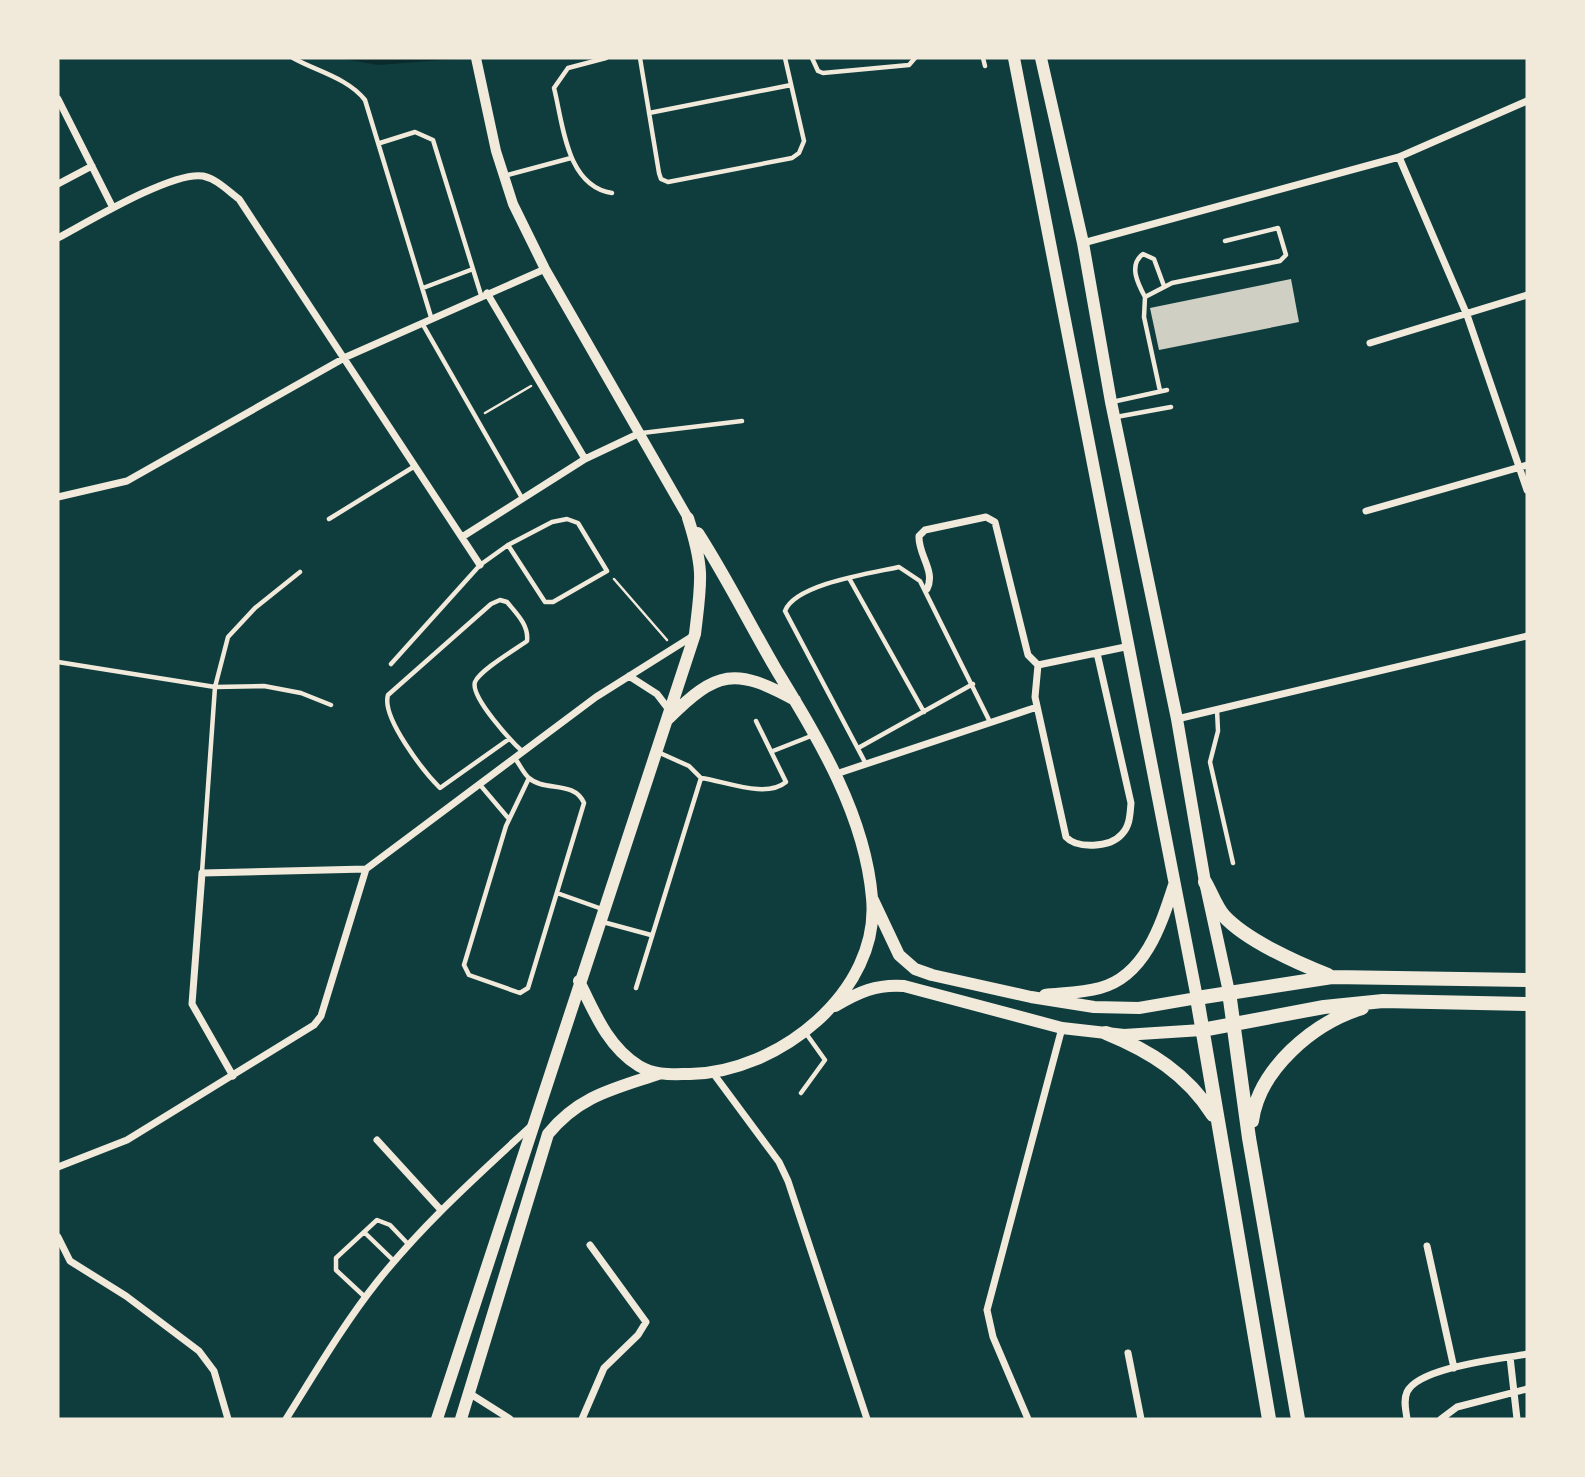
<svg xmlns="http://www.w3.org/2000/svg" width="1585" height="1477" viewBox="0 0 1585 1477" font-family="'Fira Sans Condensed',sans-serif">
<rect width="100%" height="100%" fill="#0f3d3e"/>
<path fill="#0a2a2b" d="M339,58H468L378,65Z"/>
<path fill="#cfcfc3" d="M1291,279L1299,322L1159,350L1150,308Z"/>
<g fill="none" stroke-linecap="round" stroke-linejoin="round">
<path stroke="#f1e9da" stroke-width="2.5" d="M485,413L531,386
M614,579L667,640"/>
<path stroke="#f1e9da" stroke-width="4.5" d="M293,58C316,71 348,78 365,100L431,317
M606,58L568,68L554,88C563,123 566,186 612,193
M640,58L659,173L661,179L668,182L792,158L799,153L804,141L785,58
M812,58L818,71L823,73L909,65L915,58
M983,58L985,66
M649,113L791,85
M380,143L415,132L433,140L481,295
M504,176L571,158
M423,288L473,269
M1145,297C1138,284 1128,265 1143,254L1154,259L1164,286
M422,323L522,498
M1160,391L1144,317L1145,297L1172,283L1280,261L1286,255L1278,228L1225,241
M1112,402L1167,390
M1116,417L1171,407
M642,433L742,421
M329,519L415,466
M849,578L924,712
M58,662L215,687L264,686L301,693L331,705
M391,664L480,565L508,545L552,522L567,519L578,523L607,571L553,602H545L508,545
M1217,710L1218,731L1210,762L1233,863
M509,739L440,788C424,772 381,717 388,695L491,604L500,600L507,602C516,613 529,625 527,641C516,649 480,670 475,682C470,697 512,742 523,752
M860,747L973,684
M773,751L811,736
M516,760C520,765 524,774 529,778C544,792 574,780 584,803L528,988L520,993L469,975L464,965L506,826L529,778
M866,764L785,611C795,584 872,573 899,567L920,581L990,722
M701,778C725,781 766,799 786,782L756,721
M481,786L509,819
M202,872L215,687L228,637L255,608L300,572
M557,893L602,909
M603,922L651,935
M636,988L701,778L689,766L660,753
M801,1093L825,1060L805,1032
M364,1232L394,1261
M365,1297L336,1270V1258L377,1220L390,1225L409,1245"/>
<path stroke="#f1e9da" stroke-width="7" d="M58,99L113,208
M1399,157L1467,315L1527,490
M58,184L92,166
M58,238C88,222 172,171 203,176C217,179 228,191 239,199L480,565
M1083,243L1399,157L1527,101
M487,293L585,459
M1370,343L1527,295
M58,497L127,481L346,357L545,269
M1366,511L1527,465
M462,537L585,459L640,433
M927,589C936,571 918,555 919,536L925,530L986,517L995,522L1028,655L1038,665
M1038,665L1035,697L1066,837C1077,849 1110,848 1122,834C1130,826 1130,814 1131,803L1097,653
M1038,665L1130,646
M629,676L657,694L670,711
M1177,719L1527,636
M836,774L1037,707
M713,1073L779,1162L788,1181L867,1419
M233,1076L192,1004L202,873L366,869L596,697L693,636
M377,1140L440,1209
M58,1167L127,1140L314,1025L321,1016L366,869
M58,1237L70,1261L126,1296L199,1351L214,1371L228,1419
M1427,1246L1454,1368
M1128,1353L1141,1419
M1510,1357L1517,1419
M469,1393L510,1419
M286,1419C315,1373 343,1325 377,1282C423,1224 477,1176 531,1126
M582,1419L604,1368L638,1335L646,1322L590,1245
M1028,1419L993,1337L987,1310L1062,1028
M1407,1419C1406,1410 1403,1401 1407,1392C1419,1367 1501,1359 1527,1354
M1441,1419L1457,1407L1527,1389"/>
<path stroke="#f1e9da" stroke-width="10" d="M476,58L496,151L513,204L545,269L688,518"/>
<path stroke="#f1e9da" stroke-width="12" d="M1041,58L1083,243L1111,402L1177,719L1205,882L1229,992
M668,719C717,670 735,667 795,700
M873,900L899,955L915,969L932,975L1031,997L1094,1007L1139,1008L1197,998L1014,58
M579,981C594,1012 608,1047 639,1066C656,1076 672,1074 690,1074C777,1073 881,992 872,898C865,815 819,740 777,671C750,625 727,578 698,533
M1045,995C1063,993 1082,993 1100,988C1145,976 1161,925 1174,885
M835,1006C859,992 876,984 904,986L1062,1028L1124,1035L1202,1030
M437,1419L695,634C701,582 705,571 688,518
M461,1419L548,1134C579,1096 613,1089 658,1074"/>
<path stroke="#f1e9da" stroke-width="14" d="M1205,882C1211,892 1216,907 1224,916C1246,940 1297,963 1328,975
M1229,992L1249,1138L1298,1419
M1202,1030L1324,1007L1383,1001L1527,1004
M1106,1033C1150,1051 1187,1074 1213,1115
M1252,1121C1259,1069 1313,1023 1362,1008
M1269,1419L1197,998L1332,977L1527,980"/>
</g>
<rect width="1585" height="1477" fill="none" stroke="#f1e9da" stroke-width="119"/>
</svg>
